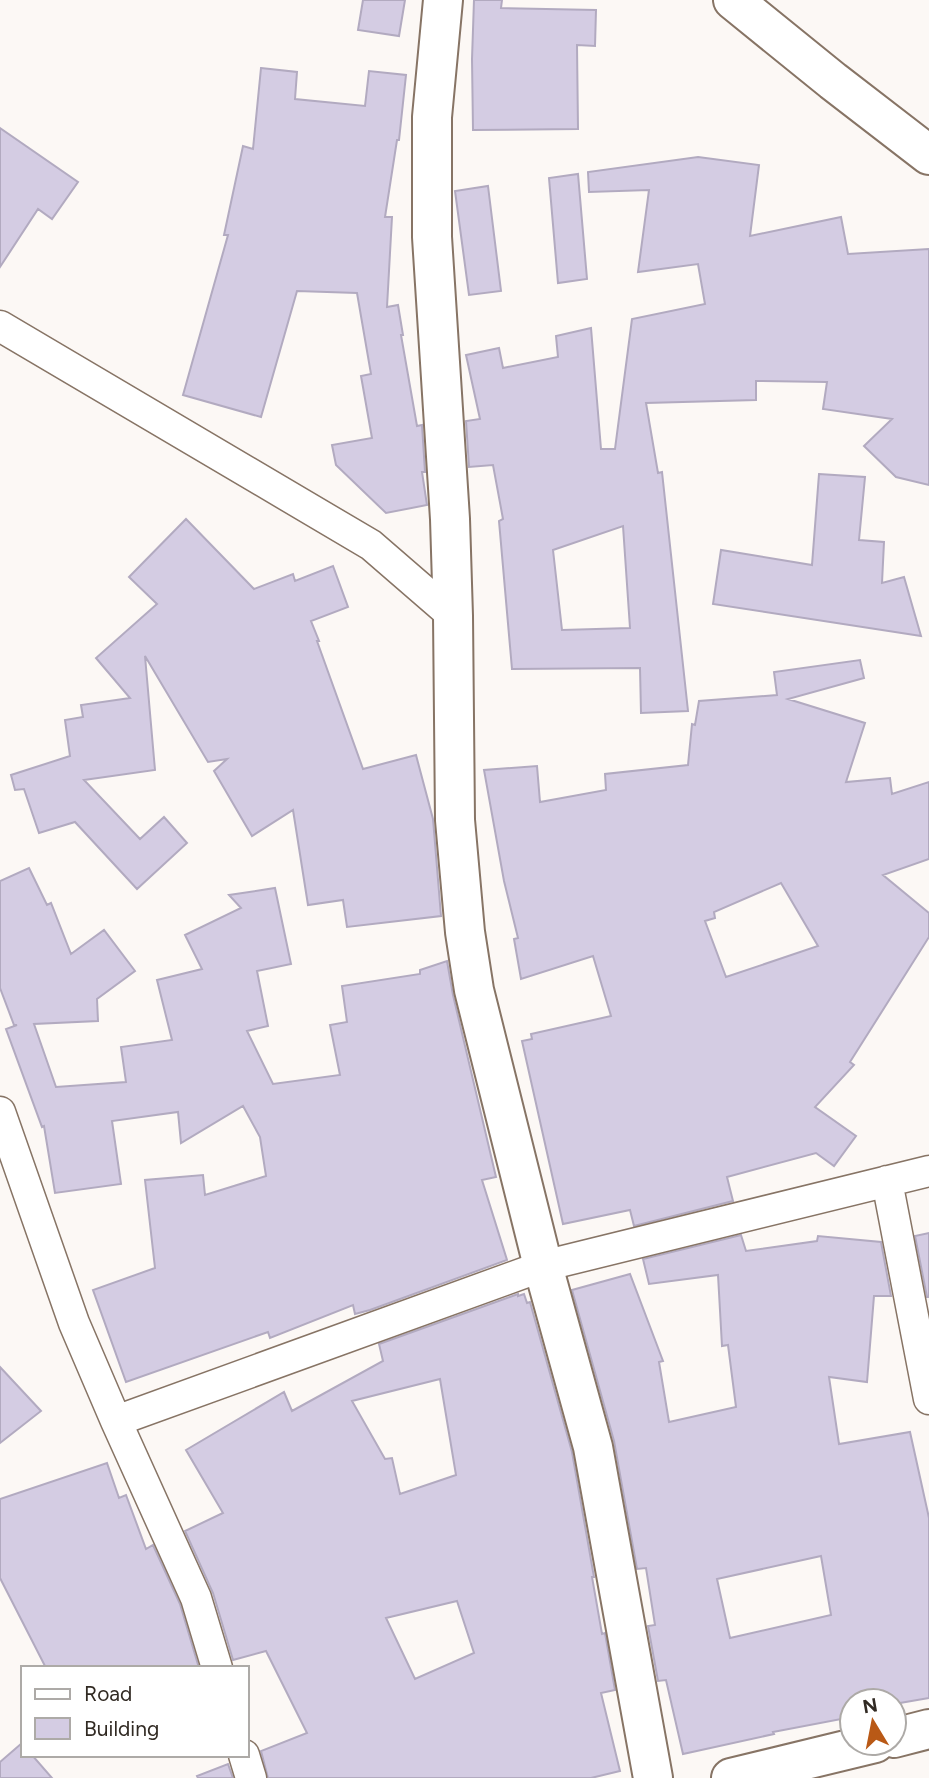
<svg xmlns="http://www.w3.org/2000/svg" width="929" height="1778" viewBox="0 0 929 1778" font-family="Figtree,sans-serif">
<rect width="100%" height="100%" fill="#fcf8f5"/>
<path fill="#d4cce3" stroke="#b2aac0" stroke-width="2" fill-rule="evenodd" d="M363,0H405L399,36L358,30Z
M474,0H502L501,8L596,10L595,46L577,45L578,129L473,130L472,59Z
M261,68L297,72L295,99L365,106L369,71L406,75L399,140H397L385,217H392L387,307L398,305L403,335H401L417,426L422,425L425,472H422L427,505L386,513L336,465L332,445L372,438L361,376L371,374L357,293L297,291L261,417L183,395L228,235H224L243,146L253,149Z
M0,128L78,182L52,219L38,209L0,267Z
M698,157L759,165L750,236L841,217L848,254L929,249V485L896,477L864,446L892,419L823,409L827,382L756,381V400L646,403L658,473L662,472L688,711L641,713L640,668L512,669L499,521L503,519L493,465L469,467L466,421L480,419L466,355L499,348L503,368L558,357L556,336L591,328L601,449H615L632,319L705,304L698,264L638,272L649,190L589,192L588,172ZM623,526L630,628L562,630L553,550Z
M578,174L587,279L558,283L549,178Z
M488,186L501,291L469,295L455,191Z
M819,474L865,477L859,540L884,542L882,583L904,577L921,636L713,604L721,550L812,565Z
M186,519L254,589L293,574L295,581L333,566L348,607L311,621L319,641H317L363,769L416,755L433,819L441,916L347,927L343,900L308,905L293,810L252,836L214,771L227,759L208,762L145,656L155,770L84,780L140,839L164,817L187,843L137,889L75,822L39,833L24,789L15,790L11,775L70,756L65,720L83,717L81,705L130,698L96,658L157,604L129,577Z
M860,660L864,678L788,699L865,723L846,782L890,778L892,794L929,782V859L883,875L929,913V937L850,1062L854,1065L815,1107L856,1136L834,1166L816,1153L727,1177L733,1201L634,1226L630,1210L563,1224L522,1041L532,1039L531,1034L611,1016L593,956L521,979L514,939L518,938L504,881L484,770L537,766L540,802L606,790L605,774L688,765L692,724L695,725L699,701L777,695L774,672ZM781,883L818,946L726,977L705,921L715,918L714,912Z
M29,868L47,905L51,903L71,954L104,930L135,971L97,999L98,1021L34,1024L56,1087L126,1082L121,1047L172,1040L157,980L202,969L185,935L241,908L229,895L275,888L291,964L257,971L268,1026L247,1031L273,1084L340,1075L330,1025L347,1022L342,986L420,974V970L447,961L453,995L496,1177L482,1180L507,1260L370,1310L355,1314L353,1305L270,1338L268,1332L126,1382L93,1290L155,1268L145,1180L203,1175L205,1195L266,1176L260,1137L243,1106L181,1143L178,1112L112,1121L121,1184L55,1193L44,1126L42,1127L6,1029L17,1025H14L0,988V881Z
M929,1233V1297H927L915,1236Z
M741,1235L746,1251L817,1241L818,1236L881,1242L891,1296H874L867,1382L829,1377L839,1444L910,1432L929,1518V1698L894,1704V1701H852V1717L773,1732L774,1734L683,1754L666,1680L658,1681L648,1626L655,1625L646,1568L637,1569L614,1441L572,1290L630,1274L663,1361L659,1362L669,1422L736,1407L728,1345L722,1346L718,1275L649,1284L643,1259ZM821,1556L831,1615L730,1638L717,1579Z
M518,1294V1296L524,1294L527,1303L530,1302L572,1452L594,1577H592L602,1634L605,1633L615,1690L601,1693L620,1771L591,1778H268L261,1751L307,1733L266,1651L233,1660L213,1593L185,1531L223,1513L186,1450L284,1392L292,1411L383,1361L379,1344ZM440,1379L456,1475L400,1494L392,1458L385,1459L352,1401ZM457,1601L474,1653L415,1679L386,1618Z
M0,1367L41,1411L0,1443Z
M107,1463L119,1498L126,1495L146,1549L153,1545L180,1604L199,1668H46L0,1578V1499Z
M22,1743L23,1755H32L52,1778H0V1762Z
M228,1764L233,1778H198L197,1776Z"/>
<g fill="none" stroke-linecap="round" stroke-linejoin="round">
<g stroke="#877465" stroke-width="33">
<path id="street" d="M0,326L371,545L453,616
M0,1112L74,1323L116,1421L196,1598L217,1668
M887,1181L929,1399
M116,1421L543,1266L929,1171
M244,1755L251,1778"/>
</g>
<g stroke="#877465" stroke-width="42">
<path id="secondary" d="M443,0L432,117V237L450,519L453,616L455,820L465,932L474,990L543,1266L593,1447L653,1778
M733,0L833,81L929,155
M894,1738L929,1729
M731,1778L875,1743"/>
</g>
<use href="#street" stroke="#fff" stroke-width="30"/>
<use href="#secondary" stroke="#fff" stroke-width="38"/>
</g>
<rect x="21" y="1666" width="228" height="91" fill="#ffffff" stroke="#adaaa7" stroke-width="2"/>
<rect x="35" y="1689" width="35" height="10" fill="#ffffff" stroke="#adaaa7" stroke-width="2"/>
<text x="84" y="1701" font-size="21" fill="#312a23">Road</text>
<rect x="35" y="1718" width="35" height="21" fill="#d4cce3" stroke="#adaaa7" stroke-width="2"/>
<text x="84" y="1736" font-size="21" fill="#312a23">Building</text>
<g transform="translate(873 1722) rotate(350)"><circle r="33" fill="#ffffff" stroke="#adaaa7" stroke-width="2"/>
<path d="M0-5L12 26L0 18L-12 26Z" fill="#b95916"/>
<text y="-10" font-size="19" font-weight="bold" text-anchor="middle" fill="#312a23">N</text>
</g>
</svg>
